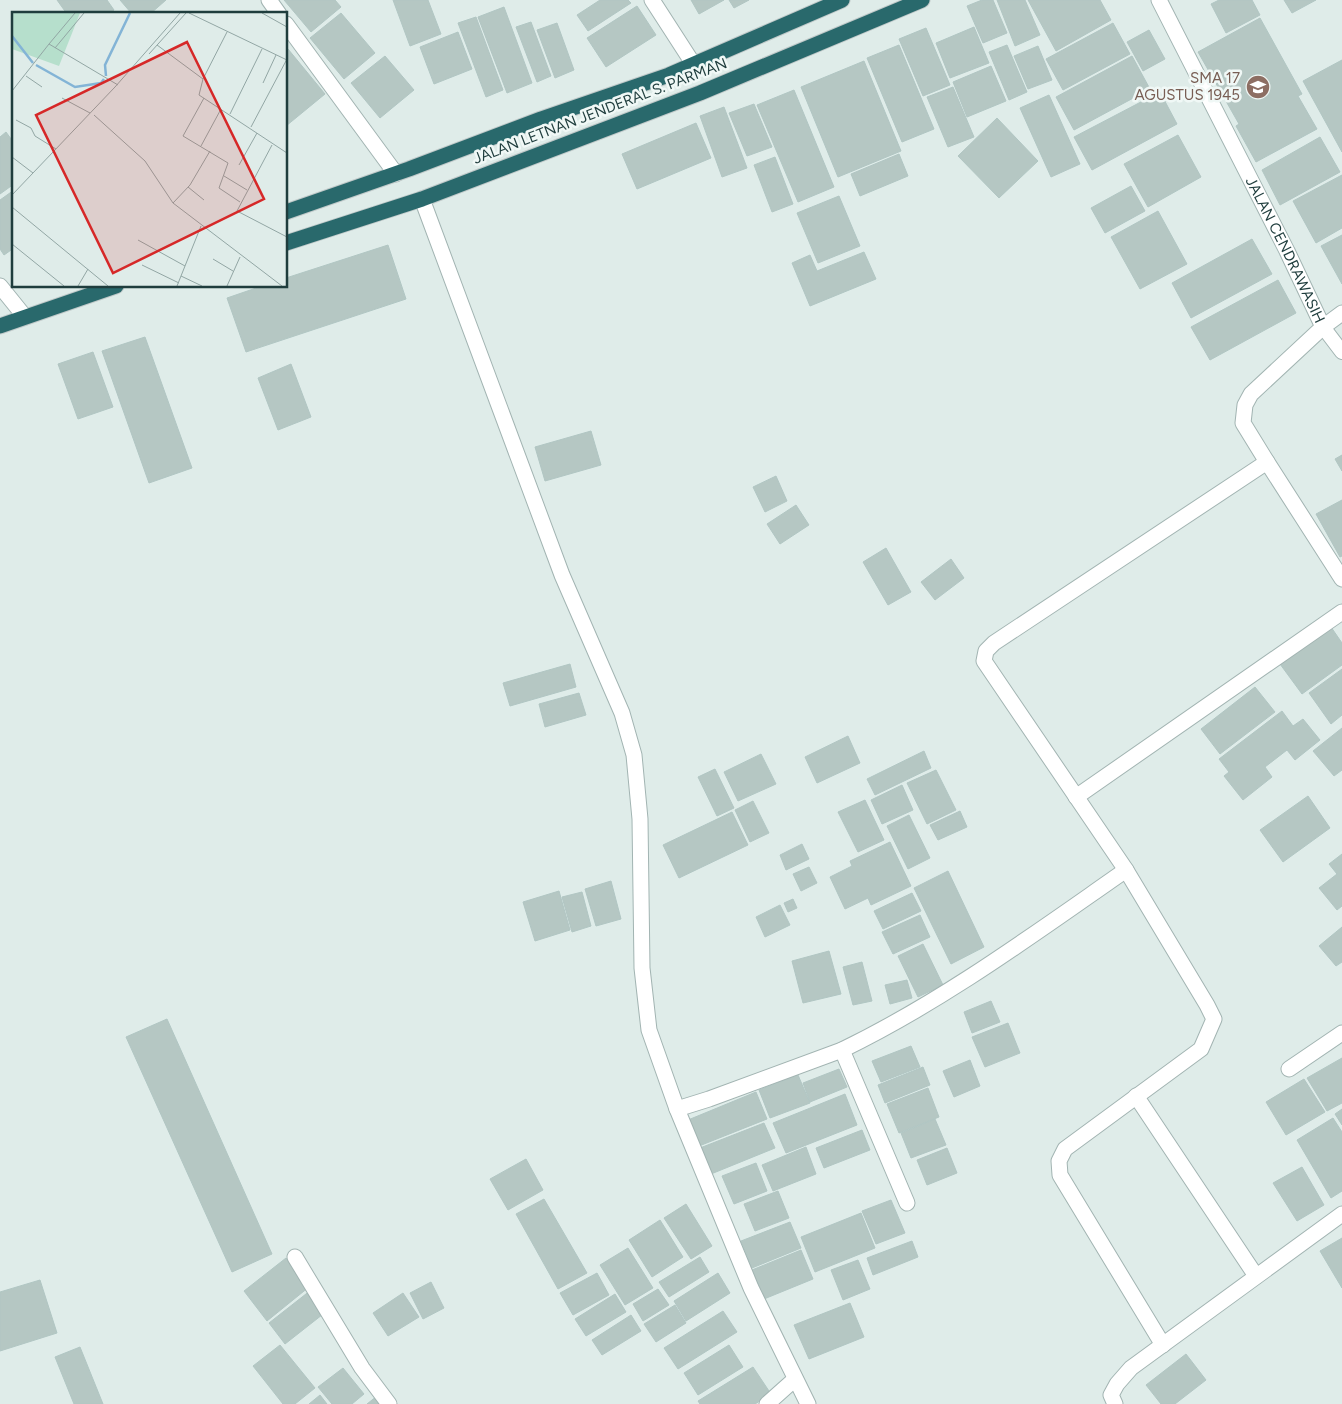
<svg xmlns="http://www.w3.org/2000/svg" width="1342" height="1404" viewBox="0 0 1342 1404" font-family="Figtree,sans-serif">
<rect width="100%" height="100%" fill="#dfece9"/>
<path fill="#b5c7c3" stroke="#b1c6c3" d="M57,0H107L114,10L109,14H67Z
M120,0H166L150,14H132Z
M284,0H335L341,7L311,32Z
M393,0H428L441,34L410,46Z
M600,0H628L631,3L588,31L577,15Z
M691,0H724L699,14Z
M729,0H749L734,8Z
M982,0H993L1007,33L983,43L967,6Z
M997,0H1025L1040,35L1015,46Z
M1028,0H1100L1111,20L1056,51Z
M1219,0H1252L1260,15L1226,33L1211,4Z
M1284,0H1316L1292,13Z
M637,6L656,35L606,67L587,38Z
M504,7L532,83L507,93L478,17Z
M341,13L375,53L344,79L310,38Z
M476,17L503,90L486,97L458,23Z
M1260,18L1302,94L1298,96L1317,129L1256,162L1236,126L1239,124L1198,52Z
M531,22L551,76L537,82L516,27Z
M557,23L574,70L555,78L537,30Z
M1113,23L1130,54L1063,90L1046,59Z
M974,27L989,63L950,78L936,43Z
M926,28L950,85L923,96L899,39Z
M1149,30L1165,59L1143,71L1127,42Z
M458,32L472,69L434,84L420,47Z
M899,45L934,129L902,142L867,58Z
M1007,45L1027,92L1009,100L989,52Z
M1038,46L1052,80L1028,89L1014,56Z
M288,49L325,94L286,126V50Z
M385,56L414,90L380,118L351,83Z
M1132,56L1150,89L1074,130L1056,97Z
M1342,60V152L1303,81Z
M864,61L901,151L838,177L801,87Z
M991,66L1006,101L967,117L953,82Z
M953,87L974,137L948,147L927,97Z
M794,90L834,187L798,202L757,105Z
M1160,92L1177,124L1092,170L1074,137Z
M1049,95L1080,164L1051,177L1020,108Z
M754,104L772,147L747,156L729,113Z
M724,107L747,168L722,177L700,116Z
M997,118L1038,161L999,198L958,156Z
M696,123L711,158L637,189L622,154Z
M6,132L14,143V184L0,194V137Z
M1178,135L1201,177L1148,207L1124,164Z
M1320,137L1340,172L1280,205L1262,170Z
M899,154L908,176L860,196L851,174Z
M775,157L793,204L772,212L754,165Z
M1342,175V228L1316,243L1293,201Z
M1131,186L1145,211L1105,233L1091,208Z
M14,190V248L4,255L0,249V200Z
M839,196L860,246L818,263L797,213Z
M1158,211L1187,264L1140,289L1111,237Z
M1342,235V284L1321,246Z
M1252,239L1272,274L1191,318L1172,283Z
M388,245L406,299L246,352L227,298L262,286H286V278Z
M864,252L876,279L810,306L792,263L810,255L817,271Z
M1278,280L1296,313L1210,360L1191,327Z
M145,337L192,468L149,483L102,351Z
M93,352L113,407L78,419L58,364Z
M291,364L311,417L278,430L258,378Z
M591,431L601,465L545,481L535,447Z
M1342,455V471L1335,459Z
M776,476L787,501L765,512L753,487Z
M1342,500V556L1340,557L1316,514Z
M796,505L809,525L780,544L767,524Z
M886,548L911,592L888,605L863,562Z
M951,559L964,578L935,600L921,582Z
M1331,627L1342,643V665L1302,694L1280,664Z
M570,664L576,687L510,706L503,683Z
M1342,669V715L1331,724L1309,693Z
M1255,687L1275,712L1220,754L1201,729Z
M579,693L586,715L545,727L539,704Z
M1282,711L1293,726L1303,719L1320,740L1295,760L1287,750L1265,767L1272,777L1243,800L1224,776L1229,772L1219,759Z
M1342,728V770L1334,776L1313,751Z
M848,736L860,763L817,783L805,757Z
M924,751L931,768L875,795L867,779Z
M761,754L776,784L738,801L724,772Z
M715,769L734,808L717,816L698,777Z
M936,770L956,810L927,824L907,783Z
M902,785L913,810L882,824L871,800Z
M1308,796L1330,828L1283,862L1260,830Z
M865,800L884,840L858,852L838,812Z
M753,801L769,833L750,842L735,810Z
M960,811L967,827L938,840L930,825Z
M732,812L748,845L679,878L663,845Z
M909,815L930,858L908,869L887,826Z
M890,842L911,886L871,905L868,898L845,909L830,877L852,866L850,861Z
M802,844L809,859L786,870L780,855Z
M1342,854V906L1337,910L1319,888L1337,874L1329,864Z
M809,867L817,883L801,891L793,874Z
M948,871L984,947L951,964L914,888Z
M611,881L621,919L596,926L585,889Z
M559,891L570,930L535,941L523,902Z
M582,892L591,926L572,932L562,897Z
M912,893L921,911L883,929L874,911Z
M793,899L797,908L788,912L784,903Z
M780,905L790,925L765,937L756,917Z
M920,915L930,937L893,954L882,932Z
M1342,927V962L1336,966L1319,946Z
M923,944L943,985L918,997L898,956Z
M829,951L841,994L803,1003L792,961Z
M862,962L872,1001L853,1005L843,967Z
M907,980L912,998L890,1004L885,985Z
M991,1001L1000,1022L972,1033L964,1012Z
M167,1019L272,1254L232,1272L126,1037Z
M1008,1023L1020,1053L985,1067L972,1037Z
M911,1046L920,1067L881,1082L872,1061Z
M1342,1058V1103L1327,1111L1307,1078Z
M970,1060L980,1086L954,1097L943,1071Z
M923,1067L930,1085L885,1103L878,1085Z
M839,1069L847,1087L810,1102L803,1083Z
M798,1075L810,1103L770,1118L759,1090Z
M1304,1079L1325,1112L1286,1135L1266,1102Z
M928,1088L939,1117L899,1133L887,1104Z
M756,1092L767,1119L699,1146L688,1120Z
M845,1094L857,1125L786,1153L773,1123Z
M1342,1109V1125L1335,1114Z
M1333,1118L1342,1132V1191L1331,1198L1297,1140Z
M935,1119L946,1145L911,1158L901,1133Z
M764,1123L775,1148L711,1174L700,1148Z
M862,1130L870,1150L824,1168L816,1148Z
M806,1147L816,1174L773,1191L762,1165Z
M947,1148L957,1173L927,1185L917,1160Z
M526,1159L543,1190L508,1210L490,1179Z
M756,1163L767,1191L734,1204L722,1176Z
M1302,1167L1324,1205L1297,1221L1273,1183Z
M778,1191L789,1218L755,1231L744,1204Z
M544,1199L587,1273L558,1289L516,1214Z
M891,1200L905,1233L876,1244L862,1211Z
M686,1204L712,1246L691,1259L664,1218Z
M861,1213L875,1248L815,1272L801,1237Z
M660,1220L683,1257L652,1277L629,1240Z
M790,1222L801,1248L752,1268L741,1241Z
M1342,1238V1288L1320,1251Z
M912,1241L918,1257L873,1275L867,1258Z
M628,1248L653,1288L625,1305L600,1265Z
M801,1250L813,1279L764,1299L752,1270Z
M700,1257L709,1272L669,1297L659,1282Z
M286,1258L309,1287L267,1321L244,1291Z
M858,1260L870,1289L843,1300L831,1270Z
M597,1273L609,1295L573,1315L560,1293Z
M718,1273L730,1293L686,1321L674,1301Z
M40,1280L57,1333L0,1351V1292Z
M431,1282L444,1308L423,1319L410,1293Z
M658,1289L669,1305L643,1321L633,1304Z
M311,1290L327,1311L285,1344L269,1323Z
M403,1293L419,1317L388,1336L373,1313Z
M615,1294L626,1312L586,1336L575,1319Z
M850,1303L864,1337L809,1359L794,1325Z
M675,1305L686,1323L656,1342L644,1324Z
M723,1311L737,1332L678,1369L664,1348Z
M631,1315L641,1331L602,1355L592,1340Z
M280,1345L315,1388L295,1404H283L253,1366Z
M729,1345L743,1367L698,1395L684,1373Z
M80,1347L103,1404H74L55,1357Z
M1186,1354L1206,1380L1175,1404H1161L1146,1385Z
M753,1367L771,1394L755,1404H700L698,1401Z
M343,1368L364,1394L352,1404H332L318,1387Z
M320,1395L327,1404H309Z
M377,1396L383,1404H367Z"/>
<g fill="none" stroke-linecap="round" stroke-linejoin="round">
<g stroke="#a2b4b2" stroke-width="16">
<path id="lane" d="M1323,327L1342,352"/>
</g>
<g stroke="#a2b4b2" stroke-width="17">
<g id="street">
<path d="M269,0L279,14"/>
<path d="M652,0L694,65"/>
<path id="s1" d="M1159,0L1287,251L1323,327L1251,394L1245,405L1243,423L1267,462L1342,579"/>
<path d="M286,24L396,174"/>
<path d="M422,199L562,575L622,713L634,755L640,819L642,968L649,1030L677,1109L751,1288L808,1404"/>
<path d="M0,286L25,317"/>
<path d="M1323,327L1342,313"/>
<path d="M1076,797L1342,612"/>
<path d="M842,1050L907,1203"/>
<path d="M1289,1069L1342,1033"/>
<path d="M1136,1096L1256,1276"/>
<path d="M677,1109L709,1099L842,1050C943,1001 1034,934 1126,870"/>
<path d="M295,1257L362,1368L389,1404"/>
<path d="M1163,1345L1060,1175L1059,1161L1065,1149L1201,1049L1214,1019L1207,1005L1126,870L984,661L986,651L994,643L1267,462"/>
<path d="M767,1404L795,1379"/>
<path d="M1115,1404L1111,1395L1117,1384L1131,1368L1342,1214"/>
</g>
</g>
<g stroke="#c0c9c9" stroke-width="17">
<path id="highway" d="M286,212L409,169L541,119L669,75L842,0
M286,243L422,199L700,93L922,0
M0,326L116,286"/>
</g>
<use href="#lane" stroke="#fff" stroke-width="14"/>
<use href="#street" stroke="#fff" stroke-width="15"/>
<use href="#highway" stroke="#29696c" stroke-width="15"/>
</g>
<defs>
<g id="school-disc" transform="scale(1.25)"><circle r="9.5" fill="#8d6e63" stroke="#f0f8f6"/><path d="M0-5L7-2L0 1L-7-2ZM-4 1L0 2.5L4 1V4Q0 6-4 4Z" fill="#fff"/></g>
</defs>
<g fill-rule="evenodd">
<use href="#school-disc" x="1258" y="87"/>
</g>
<g text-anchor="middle" stroke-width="5" stroke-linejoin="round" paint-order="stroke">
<g font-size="15" fill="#785e54" stroke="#f0f8f6" text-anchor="end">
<text x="1240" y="83">SMA 17<tspan x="1240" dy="17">AGUSTUS 1945</tspan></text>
</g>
<g font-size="15" fill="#1f3d3d" stroke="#f0f8f6">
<text transform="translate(600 111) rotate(-21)" y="5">JALAN LETNAN JENDERAL S. PARMAN</text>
<text dy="5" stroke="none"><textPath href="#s1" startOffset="280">JALAN CENDRAWASIH</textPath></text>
</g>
</g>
<g transform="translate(12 12)">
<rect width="275" height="275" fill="#dfece9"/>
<path d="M0,1H68L47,54L0,37Z" fill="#b6dfcc"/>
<path fill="none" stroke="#83b4d6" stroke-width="2.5" d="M0,24L21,51M24,53L63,75L89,71L92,67M94,64L93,53L118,1"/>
<path fill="none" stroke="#92a6a4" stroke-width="1" d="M63,1L37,32L106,73M177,1L275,48M250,1L275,15M145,33L191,67L187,83L275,141M43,36L72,1M137,42L174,1M14,64L30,75M191,67L215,20M251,71L264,43M0,79L37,32M50,86L78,101M192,86L171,124L216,151L207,176L228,190M218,102L250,37M82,103L133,149L161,191L270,274M4,108L19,116L23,124L44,137M239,115L275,47M260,133L225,199L275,225M189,134L209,97M0,145L21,161M227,153L245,121M212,164L235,178M176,175L192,188M0,183L103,75L168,1M161,191L178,173L198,139M0,195L96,274M126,228L173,254M0,232L52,274M201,247L221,259M130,253L167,271M169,264L190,274M66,274L76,257M165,274L189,214M215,274L228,245"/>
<path fill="#d62828" fill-opacity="0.15" stroke="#d62828" stroke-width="2.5" d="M175,30L252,187L101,261L24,103Z"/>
<rect width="275" height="275" fill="none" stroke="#1f3d3d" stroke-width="2.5"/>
</g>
</svg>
